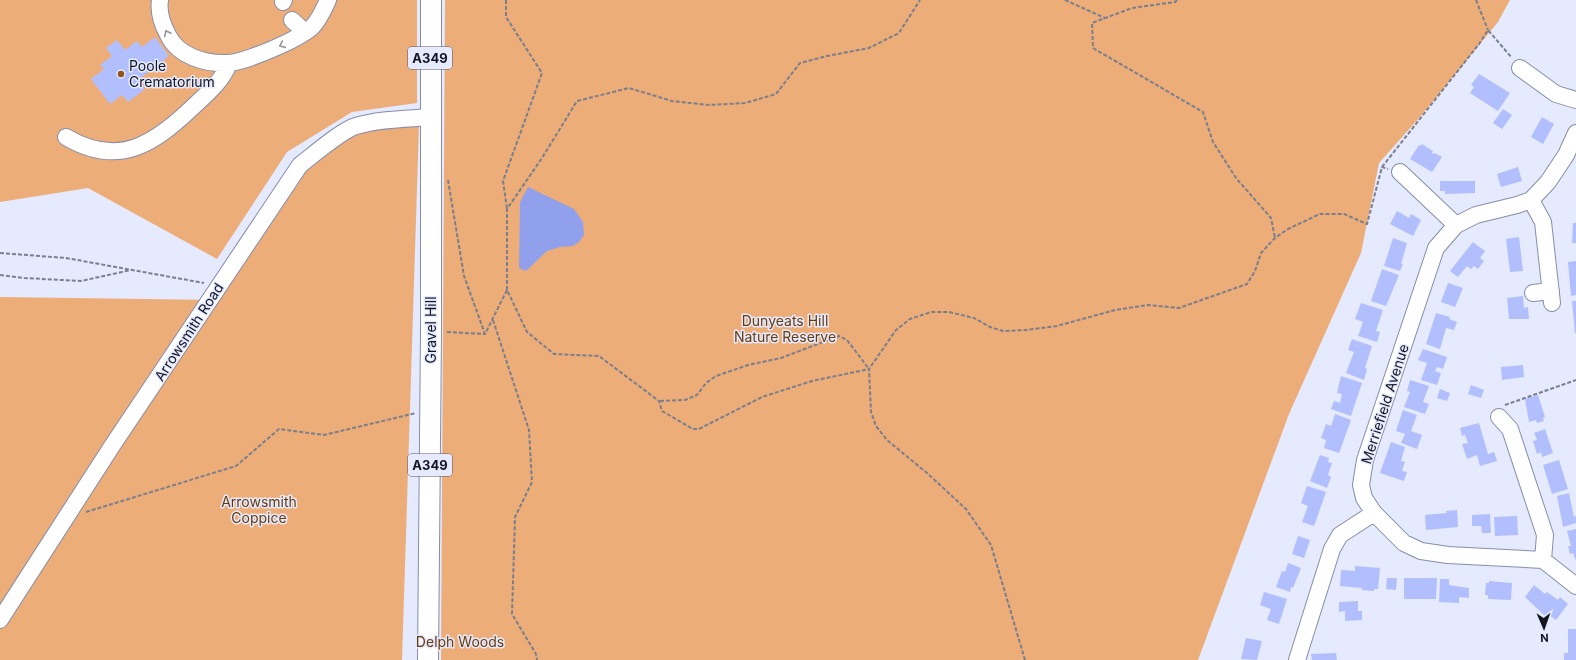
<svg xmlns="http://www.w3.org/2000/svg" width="1576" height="660" viewBox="0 0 1576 660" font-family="Inter,sans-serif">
<rect width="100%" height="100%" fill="#e5eafe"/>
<path fill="#edad78" d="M0,0H417V103L352,112L287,152L217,259L88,188L0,202Z
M445,0H1510L1498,22L1420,117L1379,163L1361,253L1289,414L1198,660H441Z
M419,125L402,660H0V297L218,300L308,165L356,133Z"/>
<path fill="#90a0ec" d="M528,187L574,209L583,222L584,235L579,242L573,246L560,247L547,251L526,271L519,268L520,202Z"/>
<path fill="#b1bffe" d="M155,37L169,56L138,80L145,89L128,102L122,95L110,104L91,79L104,69L100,65L112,56L106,48L117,40L125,50L137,41L142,47Z
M1479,74L1510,93L1498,111L1470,93L1474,87L1471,85Z
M1503,109L1512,115L1502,129L1493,123Z
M1542,117L1554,124L1543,144L1531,137Z
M1422,144L1433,151L1432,153L1434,154L1435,153L1442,157L1432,172L1410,159L1419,145L1421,146Z
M1518,167L1522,181L1501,187L1497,174Z
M1440,181H1475V193L1445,194V191H1440Z
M1397,211L1409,218L1411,214L1421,220L1413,236L1390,224Z
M1573,223H1576V243H1572Z
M1519,237L1523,271L1510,272L1506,239Z
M1393,238L1407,243L1401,264H1403L1400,271L1384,266Z
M1473,242L1485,251L1480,258L1484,261L1478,269L1474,266L1471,269L1467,266L1458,277L1450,271Z
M1576,261V295L1571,296L1568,262Z
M1382,269L1399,275L1386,306L1371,301Z
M1448,283L1463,288L1455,307L1441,302Z
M1523,296L1524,308L1528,307L1529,319H1509L1507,298Z
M1572,301H1576V333H1575Z
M1361,303L1383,310L1376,331L1380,332L1377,342L1358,336L1363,322L1355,319Z
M1436,313L1450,317L1449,319L1457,322L1454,330L1446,328L1440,349L1426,344Z
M1352,339L1372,346L1365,368L1367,369L1364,380L1346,373L1354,352L1348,350Z
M1423,349L1447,357L1443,369L1437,367L1435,371L1441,373L1437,385L1421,380L1427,363L1418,360Z
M1523,365L1524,377L1502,380L1501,367Z
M1341,376L1362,383L1351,416L1331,409L1334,401L1340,403L1342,394L1337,393Z
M1410,380L1429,386L1423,402L1429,404L1425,414L1404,407L1410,392L1407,391Z
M1471,385L1484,390L1481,398L1468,394Z
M1440,389L1450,393L1447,401L1437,398Z
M1538,395L1545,417L1543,418L1544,421L1537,423L1536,420L1529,422L1525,399Z
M1403,410L1417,415L1411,431L1422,435L1417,449L1401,443L1405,434L1396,431Z
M1335,414L1351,420L1339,453L1324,448L1326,440L1321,438L1326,424L1331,426Z
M1479,423L1488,454L1494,452L1497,461L1480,466L1477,455L1467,459L1462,444L1468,443L1465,435L1462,436L1460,428Z
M1545,429L1553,453L1542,457L1541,452L1537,454L1533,441L1537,440L1534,433Z
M1391,442L1405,447L1401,461L1405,462L1402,471L1407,472L1404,481L1380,473Z
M1320,455L1329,458L1328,462L1332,463L1328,475L1331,477L1327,488L1310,481Z
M1559,460L1568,489L1552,494L1543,465Z
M1307,486L1326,492L1314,526L1302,522L1308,506L1301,503Z
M1569,493L1574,517L1576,516V523L1563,527L1557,496Z
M1457,510L1458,527L1426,530L1425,515L1447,513L1446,511Z
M1490,514L1491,533H1482L1481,526H1472V515Z
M1517,516L1518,535L1495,536L1494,517Z
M1576,529V561L1573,553L1570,554L1568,546H1571L1567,531Z
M1298,536L1310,540L1304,558L1292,554Z
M1288,563L1301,568L1293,588L1291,587L1290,592L1276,587L1282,571L1285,572Z
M1355,566L1380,568L1378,589H1374V591L1362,590V588L1340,586L1341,570L1355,571Z
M1387,578H1397L1396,590L1386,589Z
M1404,578H1437L1436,599H1404Z
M1440,579H1449V585L1469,588V598L1459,597V603L1439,602Z
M1489,581L1512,583L1511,600L1488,599V595H1485L1486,583H1489Z
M1534,585L1545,594L1547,592L1558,600L1560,597L1568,604L1556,620L1547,614L1545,616L1525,597Z
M1264,592L1287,599L1279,624L1267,620L1271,609L1260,605Z
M1358,601V611H1362V620L1345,621V611L1339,612V602Z
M1568,629H1576V660H1564V653H1568Z
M1246,638L1262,641L1257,660L1241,659Z
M1336,653L1337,660H1312L1311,654Z"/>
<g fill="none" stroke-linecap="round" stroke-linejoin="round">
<g stroke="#868daa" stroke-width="18">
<path id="minor" d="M160,0C158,13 162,24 168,35C178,56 205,64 227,63C244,63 297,40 311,28C318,22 324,9 328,0
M283,2L284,0
M292,20L305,32
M1520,68L1556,94L1576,100
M1576,133L1566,155L1548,182L1531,200L1517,205L1476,215L1456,225L1436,248L1365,460L1361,485L1364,498L1374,513L1404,543L1421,551L1448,555L1543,560L1576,586
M66,137C120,169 155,143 195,105C208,93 223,80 229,63
M1400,172L1456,225
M1531,200L1543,222L1552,303
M1533,293L1551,291
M1499,417L1510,429L1545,535L1543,560
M0,620L112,446L300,165C313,155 342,130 356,126C379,119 406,119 431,117
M1297,660L1332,549L1340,535L1374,513"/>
</g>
<g stroke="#868daa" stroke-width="22">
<path id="major" d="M428,660L431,331V0"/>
</g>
<path stroke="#7a7e8d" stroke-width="2" stroke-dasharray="4 2" stroke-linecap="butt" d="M506,0V17L542,73L503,181L507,209
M1065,0L1105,18
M1177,0L1175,2L1132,8L1092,23L1093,48L1203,112L1213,142L1236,178L1271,218L1275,238
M1476,0L1488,30
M1382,167L1479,44L1488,30L1512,58
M448,180L464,276L485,334L507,290L527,332L554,354L599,356L659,401L662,411L693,429H699L762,397L812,381L869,369
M0,253L66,258L204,283
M0,275L24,278L81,281L131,270
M507,290V209L542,158L577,101L629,88L672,101L709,105L745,103L776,94L800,63L827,56L869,48L899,33L920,0
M493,320L529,430L532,482L515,517L512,614L536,654L537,660
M447,332L485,334
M660,401L685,400L697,395L706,383L716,376L748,365L781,358L839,336L847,340L869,369
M1505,405L1576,380
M86,512L236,466L279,429L324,435L416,413
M1025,660L991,545L966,509L927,473L887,440L876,426L871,412L869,369L896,330L910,319L931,312H949L974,318L990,327L1003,331L1026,330L1057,326L1115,310L1148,305L1179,308L1247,284L1255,271L1261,253L1275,238L1288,229L1305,221L1320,214H1344L1367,224L1382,167L1388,169"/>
<use href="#minor" stroke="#fff" stroke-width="16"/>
<use href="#major" stroke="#fff" stroke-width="20"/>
</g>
<defs><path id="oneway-chevron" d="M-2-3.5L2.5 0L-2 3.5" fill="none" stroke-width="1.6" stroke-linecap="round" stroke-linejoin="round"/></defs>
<g stroke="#95969b">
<use href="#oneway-chevron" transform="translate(167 33) rotate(-116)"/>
<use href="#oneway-chevron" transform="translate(282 45) rotate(156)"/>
</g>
<circle fill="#925518" stroke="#e5eafe" stroke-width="1.5" cx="121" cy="74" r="4"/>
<g text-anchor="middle" stroke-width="3" stroke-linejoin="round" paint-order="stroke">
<g fill="#e5eafe" stroke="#525663" stroke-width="1">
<rect x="408" y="47" width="44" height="22" rx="3"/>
<rect x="408" y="454" width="44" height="22" rx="3"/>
</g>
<g font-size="13" font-weight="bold" fill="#131621">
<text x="430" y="63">A349</text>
<text x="430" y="470">A349</text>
</g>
<g font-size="14" fill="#131621" stroke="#e5eafe" text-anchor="start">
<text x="129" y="71">Poole<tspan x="129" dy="16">Crematorium</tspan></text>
</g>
<g font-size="14" fill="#683b0d" stroke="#e5eafe">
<text x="785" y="326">Dunyeats Hill<tspan x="785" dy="16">Nature Reserve</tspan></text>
<text x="259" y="507">Arrowsmith<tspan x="259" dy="16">Coppice</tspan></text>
<text x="460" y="647">Delph Woods</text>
</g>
<g font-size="14" fill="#131621" stroke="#e5eafe">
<text transform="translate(431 330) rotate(-90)" y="5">Gravel Hill</text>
<text transform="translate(189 332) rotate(-57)" y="5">Arrowsmith Road</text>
<text transform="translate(1385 404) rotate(-72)" y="5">Merriefield Avenue</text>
</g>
</g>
<g transform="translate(1544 628) rotate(178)" stroke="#e5eafe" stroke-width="3" paint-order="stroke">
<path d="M0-3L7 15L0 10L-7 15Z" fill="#131621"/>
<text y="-6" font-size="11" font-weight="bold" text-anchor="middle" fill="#131621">N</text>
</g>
</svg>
